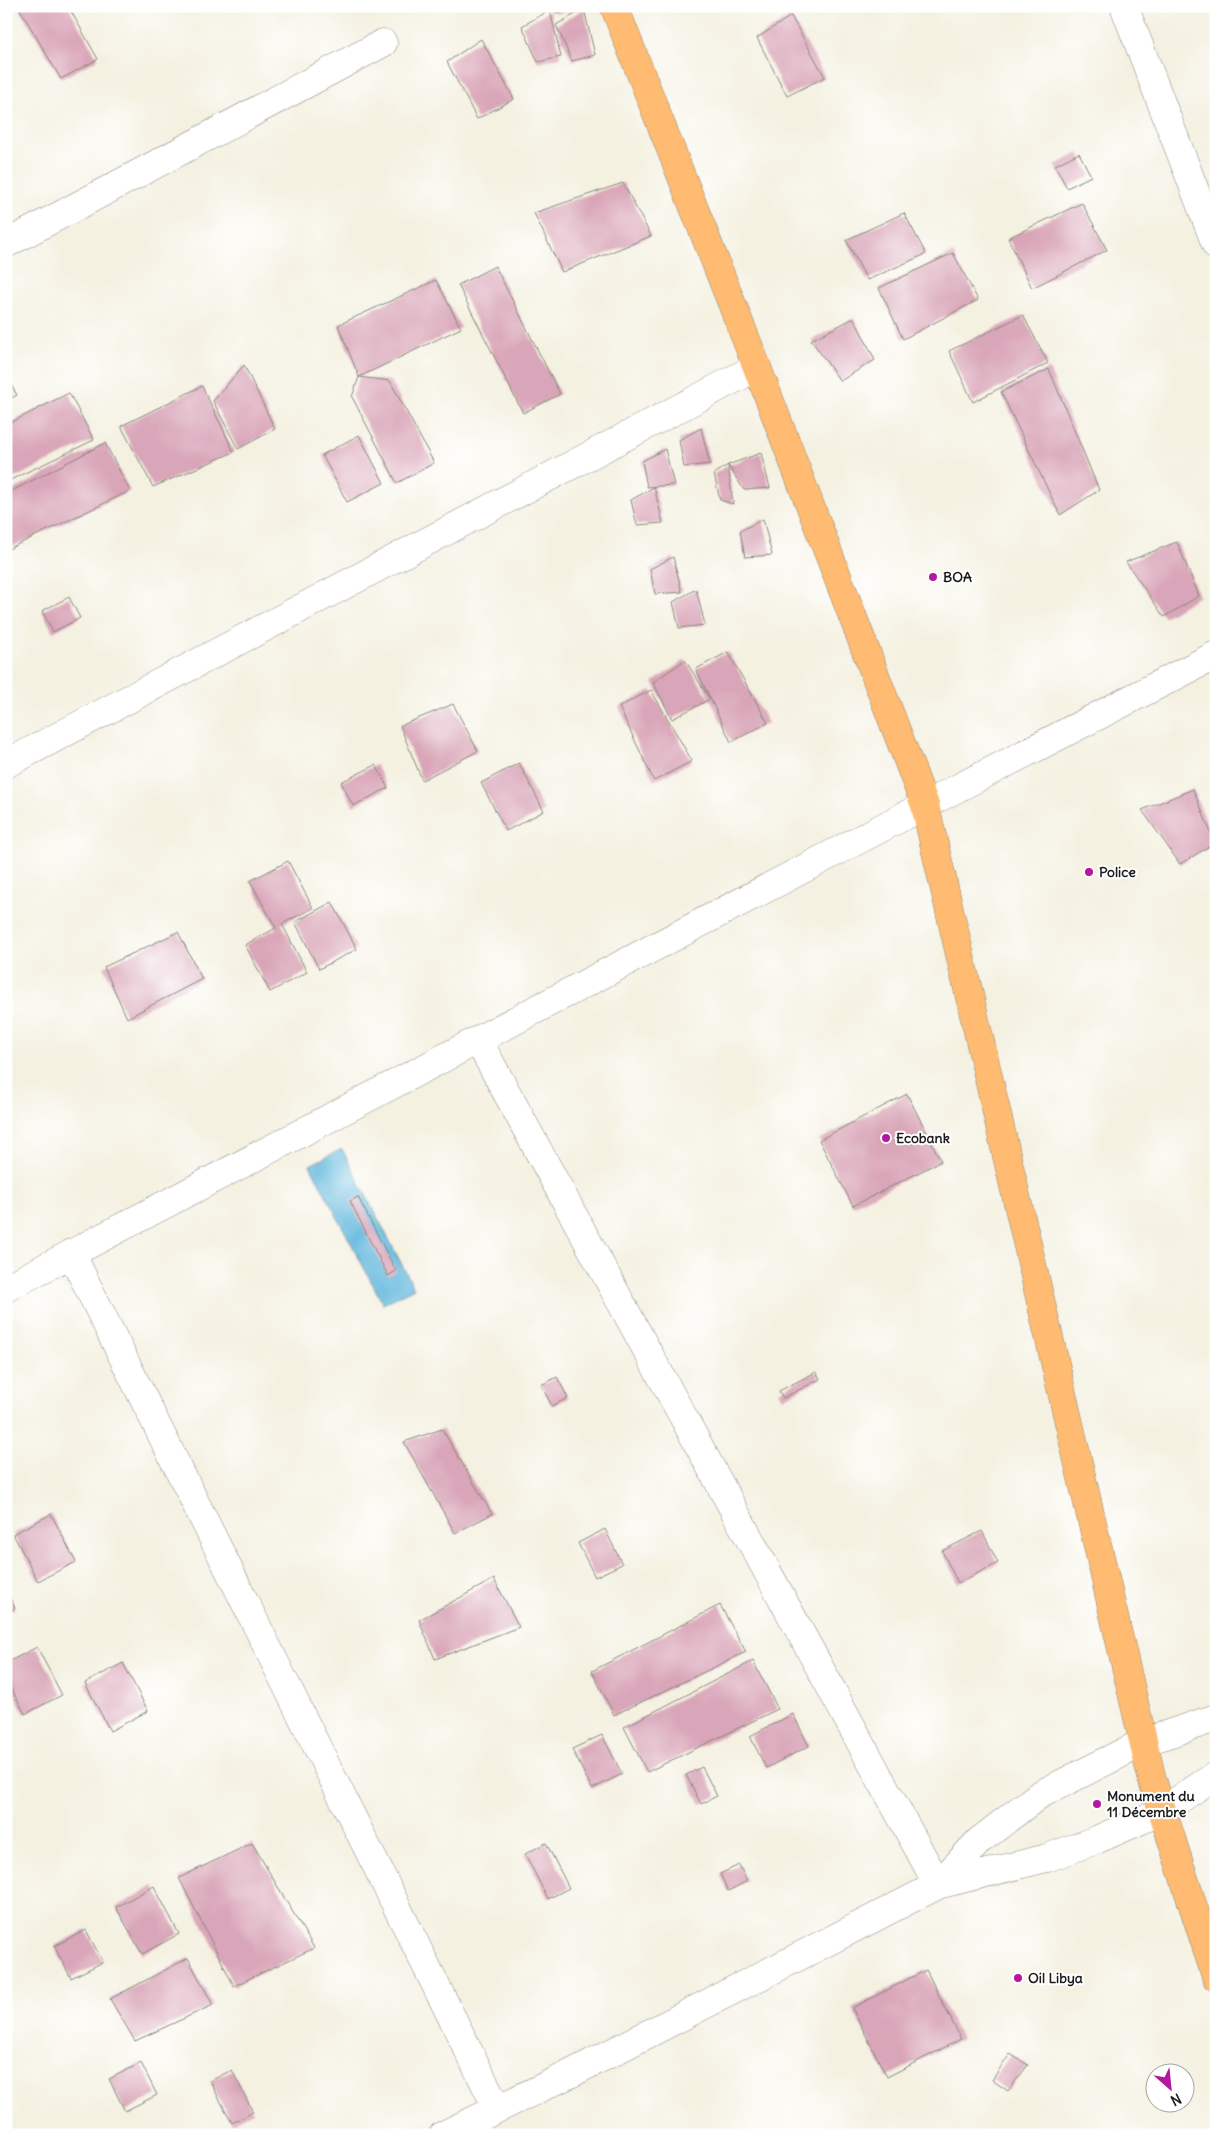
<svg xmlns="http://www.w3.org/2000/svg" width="1222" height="2141" viewBox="0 0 1222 2141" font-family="Delius,sans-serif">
<rect width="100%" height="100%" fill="#fff"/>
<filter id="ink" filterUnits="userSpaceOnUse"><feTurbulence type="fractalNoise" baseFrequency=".02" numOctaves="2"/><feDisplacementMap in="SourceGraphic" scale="10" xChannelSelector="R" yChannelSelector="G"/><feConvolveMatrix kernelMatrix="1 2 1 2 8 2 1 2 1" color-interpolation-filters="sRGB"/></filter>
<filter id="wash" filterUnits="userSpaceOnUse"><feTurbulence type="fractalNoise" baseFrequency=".0096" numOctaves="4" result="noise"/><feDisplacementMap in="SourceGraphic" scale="20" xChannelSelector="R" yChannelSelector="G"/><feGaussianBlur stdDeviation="1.12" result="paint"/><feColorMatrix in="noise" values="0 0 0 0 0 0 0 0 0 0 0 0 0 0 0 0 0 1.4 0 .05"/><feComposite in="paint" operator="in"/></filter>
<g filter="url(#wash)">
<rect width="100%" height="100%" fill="#f4f1e1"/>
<path fill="#61b7dd" stroke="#3e6a7c" d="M342,1149L414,1288L383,1304L310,1165Z"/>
<g id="blocks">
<path fill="#d9a5b8" d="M18,6H68L98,59L61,79Z
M553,6H583L584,9L556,13Z
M584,9L595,55L572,61L556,25Z
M550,10L561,57L538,62L522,26Z
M791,16L825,77L787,96L757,38Z
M481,39L514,99L477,119L447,62Z
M1079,153L1091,176L1067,188L1055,165Z
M623,183L651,236L562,272L534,213Z
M1082,203L1107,250L1032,288L1008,238Z
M904,213L926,254L867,280L846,240Z
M953,253L978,300L903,339L879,288Z
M495,266L560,394L523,413L458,285Z
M436,280L461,328L359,377L390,381L434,463L397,483L352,397L359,377L338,325Z
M1023,315L1048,363L973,402L949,351Z
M854,318L875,360L840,381L811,340Z
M244,365L275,429L238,449L213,401Z
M1049,369L1099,490L1060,515L1001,392Z
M6,376L17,395L6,401Z
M202,386L234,452L153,487L121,426Z
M69,393L94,440L6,482V425Z
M701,428L710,464L684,467L679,440Z
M359,435L384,483L347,502L322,455Z
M105,443L130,491L6,550V494Z
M665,449L674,485L647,487L642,461Z
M761,453L770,488L744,490L728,465L733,504L720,500L714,474L728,465Z
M654,487L663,523L637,525L631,500Z
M763,519L772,555L745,557L740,531Z
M1177,542L1199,596L1164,617L1126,562Z
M673,557L682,592L655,594L650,569Z
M696,589L705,625L679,628L673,602Z
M69,597L80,618L53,632L42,611Z
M728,652L768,723L731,742L696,669Z
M685,660L710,699L672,719L653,682Z
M651,690L692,761L654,781L619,707Z
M453,704L478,751L422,780L400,726Z
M519,763L544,811L506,831L481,783Z
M376,765L388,788L353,806L341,782Z
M1193,789L1215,843L1180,864L1142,810Z
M288,861L313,908L282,924L307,972L270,992L245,945L276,928L250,881Z
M332,902L357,949L319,969L295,922Z
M178,932L202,979L127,1018L104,967Z
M907,1094L941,1161L853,1206L819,1140Z
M358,1197L396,1271L388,1276L350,1201Z
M816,1372L820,1379L783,1398L779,1391Z
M557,1377L568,1398L552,1406L541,1385Z
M442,1429L492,1514L455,1533L404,1442Z
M51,1514L76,1562L38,1581L13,1534Z
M605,1529L622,1564L595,1577L578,1543Z
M982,1531L998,1563L958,1583L942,1551Z
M494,1579L519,1627L435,1659L419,1620Z
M6,1590L15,1608L6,1613Z
M720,1605L746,1652L614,1715L592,1671Z
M37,1647L62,1695L25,1714L6,1679V1663Z
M753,1661L778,1709L647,1772L624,1727Z
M123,1663L148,1711L110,1731L85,1683Z
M793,1714L809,1746L766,1768L750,1736Z
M602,1735L622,1774L592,1789L572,1749Z
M702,1767L717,1796L701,1804L686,1775Z
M252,1843L314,1948L234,1986L179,1878Z
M546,1843L569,1888L548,1899L525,1854Z
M739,1865L747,1881L728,1891L720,1874Z
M154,1886L179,1934L142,1954L116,1907Z
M86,1930L103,1962L71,1978L54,1946Z
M188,1958L213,2005L135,2041L110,1999Z
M926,1970L961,2039L887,2077L852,2008Z
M1010,2054L1028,2065L1008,2091L992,2080Z
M141,2063L157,2095L125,2111L109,2079Z
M232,2070L253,2112L232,2123L210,2081Z"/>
</g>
</g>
<g filter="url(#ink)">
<use href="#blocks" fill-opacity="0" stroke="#88867e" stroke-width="1"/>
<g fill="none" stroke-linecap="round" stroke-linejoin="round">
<g stroke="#88867e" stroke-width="29">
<path id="minor" d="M1124,6L1216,245
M6,244L383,43
M6,764L757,367
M478,1040L938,1885
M71,1253L497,2108
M6,1288L925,805L1216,655
M938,1885L979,1841L1039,1795L1144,1742L1216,1718
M443,2135L568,2075L938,1885L1047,1858L1096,1840L1162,1811L1216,1775"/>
</g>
<g stroke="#88867e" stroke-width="29">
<path id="major" d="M614,6L757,367L925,805L1152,1779L1216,1977"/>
</g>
<use href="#minor" stroke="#fff" stroke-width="28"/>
<use href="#major" stroke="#febb71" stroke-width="28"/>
</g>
</g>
<g fill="#b5179e" stroke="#fff" stroke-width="2">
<circle cx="933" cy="577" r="5"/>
<circle cx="1089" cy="872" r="5"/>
<circle cx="886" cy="1138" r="5"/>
<circle cx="1097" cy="1804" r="5"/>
<circle cx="1018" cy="1978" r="5"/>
</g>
<g text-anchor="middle" stroke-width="4" stroke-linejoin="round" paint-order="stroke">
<g font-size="14" font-weight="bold" fill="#1c1c1c" stroke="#fff" text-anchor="start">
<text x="943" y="582">BOA</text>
<text x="1099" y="877">Police</text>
<text x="896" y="1143">Ecobank</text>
<text x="1107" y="1801">Monument du<tspan x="1107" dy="16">11 Décembre</tspan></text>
<text x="1028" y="1983">Oil Libya</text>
</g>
</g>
<rect width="1222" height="2141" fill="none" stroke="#fff" stroke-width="25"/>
<g transform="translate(1170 2088) rotate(153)"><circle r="24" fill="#ffffff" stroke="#a4a4a4"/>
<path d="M0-4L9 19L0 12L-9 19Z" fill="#b5179e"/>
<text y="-8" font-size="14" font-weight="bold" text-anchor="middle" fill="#1c1c1c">N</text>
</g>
</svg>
